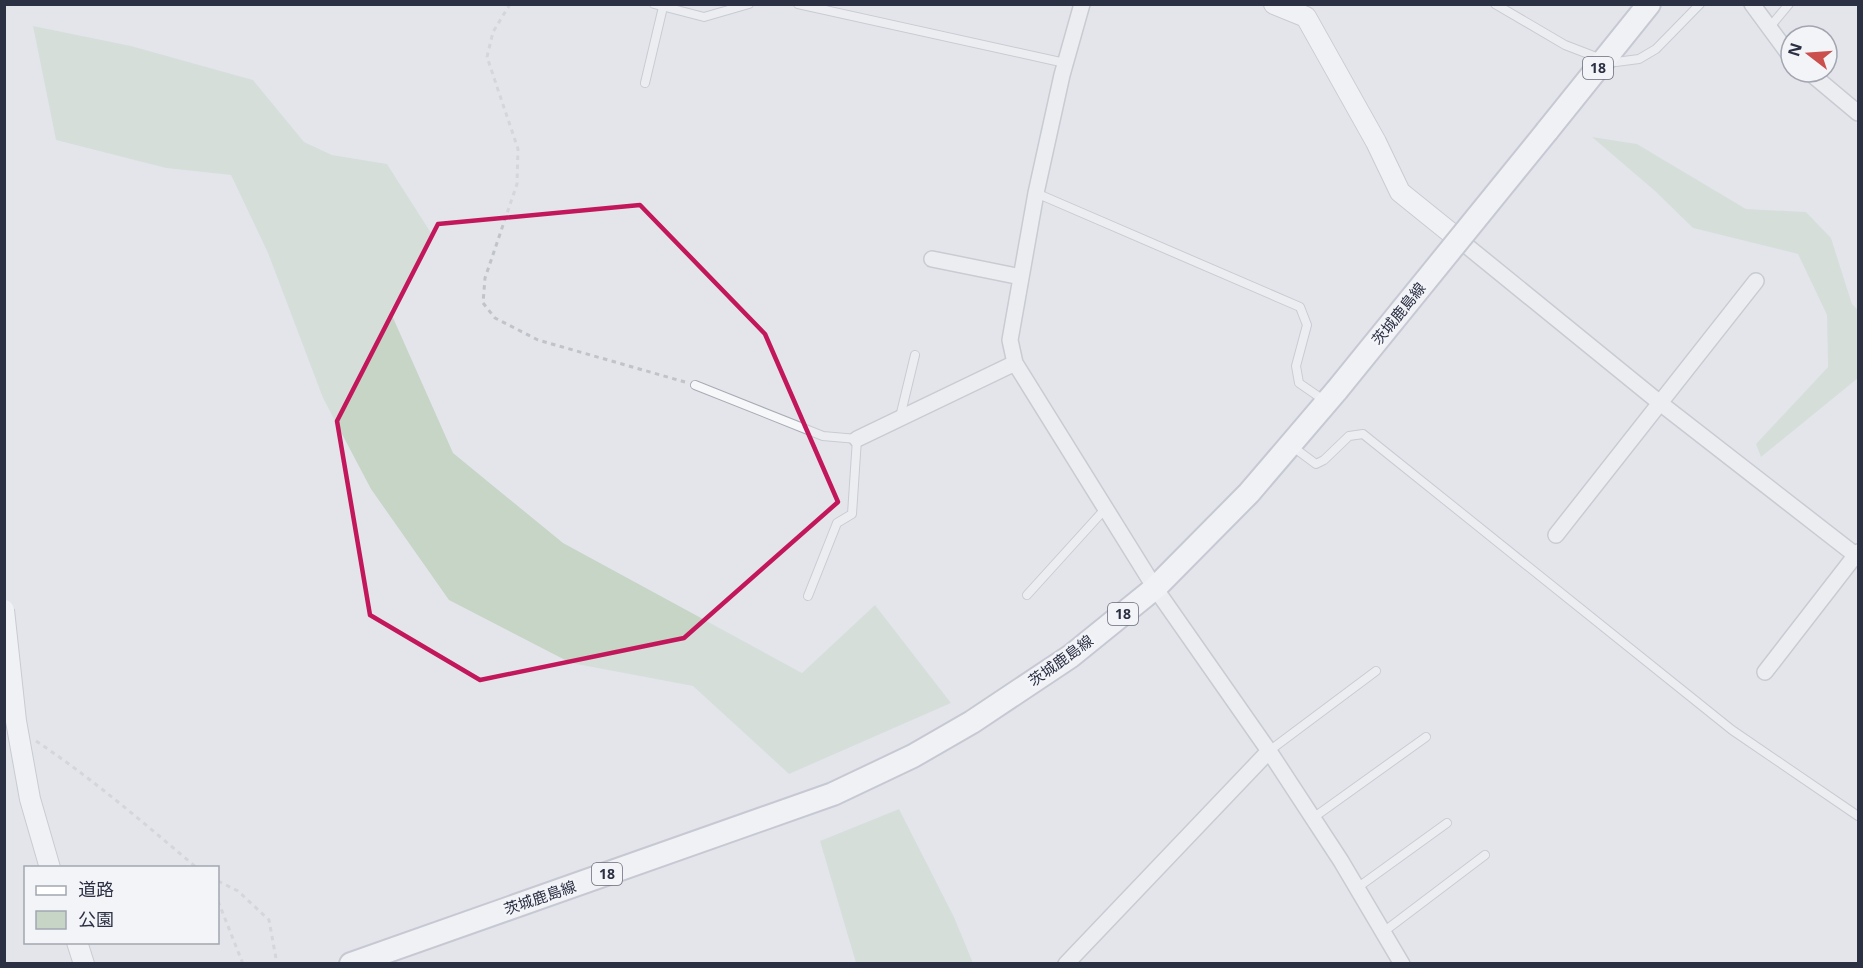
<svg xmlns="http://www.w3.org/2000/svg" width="1863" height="968" viewBox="0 0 1863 968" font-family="'Noto Sans','Noto Sans JP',sans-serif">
<rect width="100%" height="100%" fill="#e3e5eb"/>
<path fill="#c6d5c5" d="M33,26L131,46L253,80L304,142L332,155L387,164L433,236L390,311L453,453L563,543L802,673L875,605L951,703L789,774L693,686L571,663L449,600L371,489L323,398L268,253L231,175L166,168L56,140Z
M1592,137L1637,144L1746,209L1806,212L1831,238L1852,304L1858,310V378L1761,457L1756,444L1828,367L1827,315L1798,254L1693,228L1655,191Z
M899,809L954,917L973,963H856L820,841Z"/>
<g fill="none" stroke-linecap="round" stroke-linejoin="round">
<g stroke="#a8abb5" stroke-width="10">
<path id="lane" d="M654,4L704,17L749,4
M798,4L1065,63
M1495,4L1565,45L1604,60L1616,62L1639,59L1656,49L1700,4
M1769,28L1789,4
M645,83L663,7
M1036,193L1300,307L1307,325L1296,366L1299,383L1325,401
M695,385L823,436L857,439L852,514L837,523L808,596
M900,417L915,355
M1293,447L1316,464L1324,460L1349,436L1363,434L1732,730L1858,816
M1027,595L1105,509
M1269,751L1376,671
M1313,818L1426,737
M1357,888L1447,823
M1382,933L1485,855"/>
</g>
<g stroke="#a8abb5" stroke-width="18">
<path id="street" d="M1082,4L1062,75L1036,193L1010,340L1015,363L1155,588L1269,751L1341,861L1402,964
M1752,4L1791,57
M1809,72L1858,113
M1462,242L1660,403L1858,557
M932,259L1021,277
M857,439L1015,363
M1556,535L1756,281
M1765,672L1858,552
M1066,964L1269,751"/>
</g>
<g stroke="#a8abb5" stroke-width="22">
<path id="secondary" d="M1274,4L1306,17L1376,142L1400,192L1462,242
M77,942L84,964"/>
</g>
<g stroke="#a3a7b6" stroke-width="26">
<path id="primary" d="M1547,131L1649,4
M351,964L833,794L913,756L972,722L1071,656L1155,588L1249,493L1337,390"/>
</g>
<path stroke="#c1c3ca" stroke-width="3" stroke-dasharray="4.5 4.5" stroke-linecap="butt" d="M510,4L493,32L487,57L518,149L517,184L485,278L483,303L495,318L538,340L685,382
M36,741C93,779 145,824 197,868
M218,881L238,891L269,920L277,964
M218,901L243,964"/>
<use href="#lane" stroke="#f6f7f9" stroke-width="8"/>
<use href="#street" stroke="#f6f7f9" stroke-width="15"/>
<use href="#secondary" stroke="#fff" stroke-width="20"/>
<use href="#primary" stroke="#fff" stroke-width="22"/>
<g stroke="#a8abb5" stroke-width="22" stroke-linecap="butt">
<path id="secondary-bridge" d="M4,610L16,721L30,799L50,868"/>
</g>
<g stroke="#a3a7b6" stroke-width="26" stroke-linecap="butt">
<path id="primary-bridge" d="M1337,390L1547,131"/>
</g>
<use href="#secondary-bridge" stroke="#fff" stroke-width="20"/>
<use href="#primary-bridge" stroke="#fff" stroke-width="22"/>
</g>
<path d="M0 0H1863V968H0ZM640,205L765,334L838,502L684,638L480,680L370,615L337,421L438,224Z" fill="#e3e5eb" fill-opacity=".55" fill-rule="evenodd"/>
<path fill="none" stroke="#c2185b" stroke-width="4.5" stroke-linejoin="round" d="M640,205L765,334L838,502L684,638L480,680L370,615L337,421L438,224Z"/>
<g text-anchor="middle" stroke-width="5" stroke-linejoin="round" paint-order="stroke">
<g fill="#f3f4f8" stroke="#676b79" stroke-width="1.5">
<rect x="1583" y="57" width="30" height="22" rx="4.5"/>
<rect x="1108" y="603" width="30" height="22" rx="4.5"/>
<rect x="592" y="863" width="30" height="22" rx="4.5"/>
</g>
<g font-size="14" font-weight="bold" fill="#2b3043">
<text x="1598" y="73">18</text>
<text x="1123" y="619">18</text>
<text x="607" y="879">18</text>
</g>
<g font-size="15" fill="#2b3043" stroke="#f3f4f8">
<text transform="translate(1399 314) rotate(-51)" y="5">茨城鹿島線</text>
<text transform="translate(1061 661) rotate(-36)" y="5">茨城鹿島線</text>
<text transform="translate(540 898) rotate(-19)" y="5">茨城鹿島線</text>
</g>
</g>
<rect width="1863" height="968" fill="none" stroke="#2b3043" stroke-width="12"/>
<rect x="24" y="866" width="195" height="78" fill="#f3f4f8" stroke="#a3a6b0" stroke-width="1.5"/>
<rect x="36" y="886" width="30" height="9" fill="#ffffff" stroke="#a3a6b0" stroke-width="1.5"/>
<text x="78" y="896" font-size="18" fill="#2b3043">道路</text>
<rect x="36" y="911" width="30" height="18" fill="#c6d5c5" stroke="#a3a6b0" stroke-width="1.5"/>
<text x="78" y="926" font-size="18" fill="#2b3043">公園</text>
<g transform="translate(1809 54) rotate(287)"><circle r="28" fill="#f3f4f8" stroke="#a3a6b0" stroke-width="1.5"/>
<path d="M0-4.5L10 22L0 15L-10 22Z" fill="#cb4f4d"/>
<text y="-9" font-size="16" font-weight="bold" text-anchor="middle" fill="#2b3043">N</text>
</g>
</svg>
